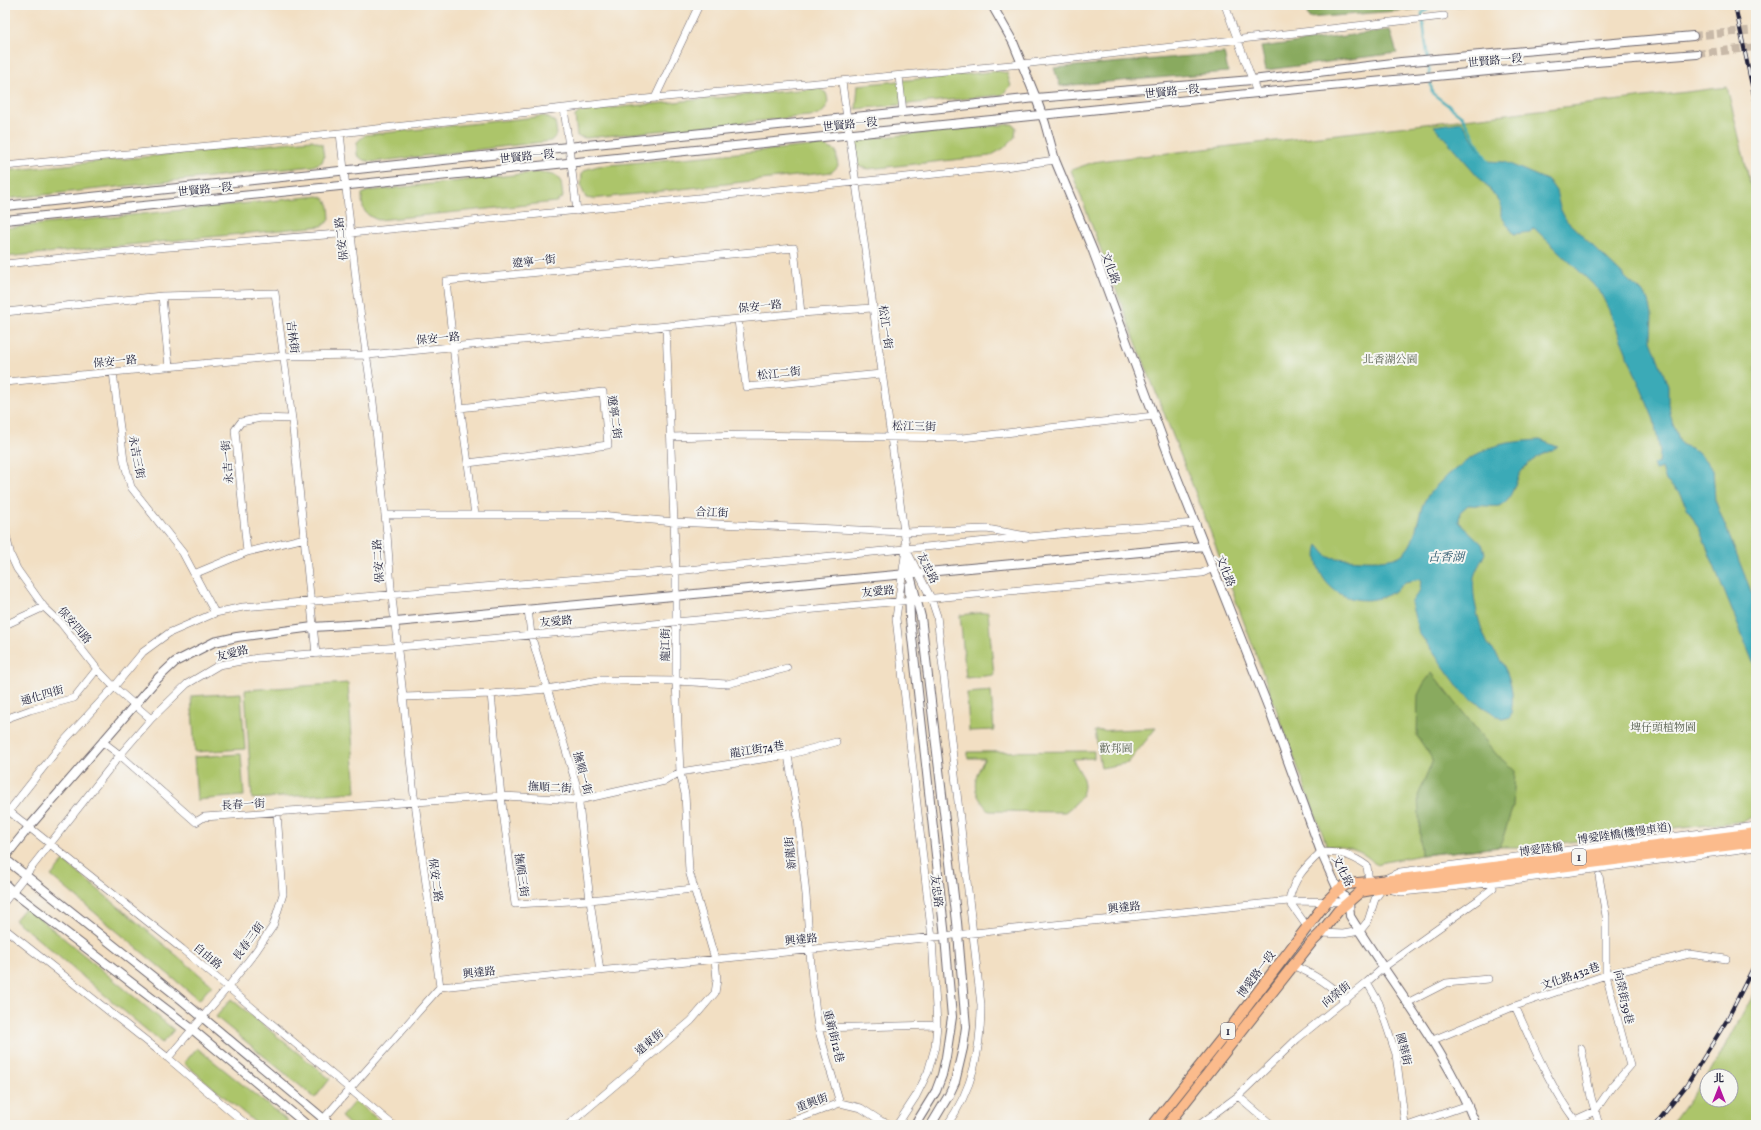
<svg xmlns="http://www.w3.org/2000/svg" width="1761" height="1130" viewBox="0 0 1761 1130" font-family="Vollkorn,'Noto Serif TC',serif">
<rect width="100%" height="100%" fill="#f6f6f2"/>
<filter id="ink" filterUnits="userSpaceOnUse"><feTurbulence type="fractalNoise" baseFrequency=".025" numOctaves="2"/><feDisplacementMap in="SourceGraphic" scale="8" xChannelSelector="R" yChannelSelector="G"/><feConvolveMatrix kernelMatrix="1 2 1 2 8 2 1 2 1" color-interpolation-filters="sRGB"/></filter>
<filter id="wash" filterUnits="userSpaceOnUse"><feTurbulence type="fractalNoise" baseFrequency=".012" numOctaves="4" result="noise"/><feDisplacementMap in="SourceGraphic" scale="16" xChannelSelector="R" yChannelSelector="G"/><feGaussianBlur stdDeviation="0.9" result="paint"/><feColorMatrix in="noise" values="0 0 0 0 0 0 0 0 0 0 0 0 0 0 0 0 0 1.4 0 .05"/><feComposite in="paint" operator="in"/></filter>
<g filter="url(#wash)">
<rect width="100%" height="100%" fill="#f2dfc3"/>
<path fill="#acc56a" stroke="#677452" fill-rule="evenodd" d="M998,71L1007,73L1011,86L1002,95L856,109L858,85Z
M1727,87L1756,208V814L1745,821L1655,831L1531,847H1500L1421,855L1375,864C1363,850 1345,846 1327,846L1203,512L1130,327L1071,170L1094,162L1107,160L1408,126Z
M819,88L826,93C830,103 827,109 819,115L586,138L577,136L575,116L581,111Z
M545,116L555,122L557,134L551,141L373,162L363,160L357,155V142L365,135Z
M1012,124L1016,127L1015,137L1004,148L990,156L868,169L860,167L855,162L854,145L862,139Z
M312,140L322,144L324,157L322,162L313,166L5,199V171Z
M822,145L836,151L838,166L832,172L592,199L586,198L581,187L582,173L587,169L598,166Z
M540,172L557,176L561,182L563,197L556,202L378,220C363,214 362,209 362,194L368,191Z
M318,196C331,199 329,209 330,220L322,226L5,257V228Z
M988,612L994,675L966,678L960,615Z
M348,683L356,792L252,799L245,690Z
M991,691L994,730L969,731L967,693Z
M241,693L245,749L195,752L191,696Z
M1156,728L1128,763L1101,768L1095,731Z
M1094,751V758L1072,759C1088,782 1090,794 1065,812L989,811C971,791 972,781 985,758H968V752Z
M241,754L244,796L197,800L194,757Z
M64,861L212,985L199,1000L51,876Z
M26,907L174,1030L162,1043L15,920Z
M1756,990V1125H1671L1716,1063ZM1707,1076H1731V1100H1707Z
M231,999L330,1079L315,1098L216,1017Z
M197,1048L289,1122L287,1125H258L184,1063Z
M355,1101L385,1125H350L341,1117Z"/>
<path fill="#89aa5e" stroke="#56664c" d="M1304,5H1471L1309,18Z
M1390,30L1397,53L1266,70L1261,47Z
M1224,53L1228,72L1060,86L1054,68Z
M1432,673L1496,754L1515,771L1513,806L1500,847L1421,855L1418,796L1433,760L1417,736L1418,695L1424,683Z"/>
<path fill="#3aaab7" stroke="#2e6679" d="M1462,122L1487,161L1505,162L1549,181L1556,191L1560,208L1566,220L1629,281L1639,289L1649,300L1652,315L1651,340L1668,386V404L1672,421L1681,444L1697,451L1713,469L1715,500L1756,604V670L1700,531L1679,493L1666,481L1662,468L1655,470L1653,464L1659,462L1660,452L1654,420L1608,308L1599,290L1534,228L1530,232L1514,234L1501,216V204L1492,192L1434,126Z
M1540,440L1558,447C1546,453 1533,458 1524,468C1514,479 1514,500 1499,506C1495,507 1474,505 1468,505L1460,512L1459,522L1482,544L1485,553C1482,561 1475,570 1474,578C1471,595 1480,629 1488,644C1490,648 1494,650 1496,654C1510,672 1516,695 1510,717L1503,719L1483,707L1463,693L1419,633L1411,603L1420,590L1421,579L1405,582C1381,610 1332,605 1319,569C1316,561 1315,553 1318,545L1328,557C1344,559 1388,564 1401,555C1415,545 1415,529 1420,514C1421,509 1423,502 1427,497C1437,481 1474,453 1492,447C1507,442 1524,441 1540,440Z"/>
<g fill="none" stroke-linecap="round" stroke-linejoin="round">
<path stroke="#3aaab7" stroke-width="2.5" d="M1437,5L1422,13L1432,93L1462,116L1489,163"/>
</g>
</g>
<g filter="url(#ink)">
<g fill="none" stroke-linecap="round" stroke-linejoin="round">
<path stroke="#c8b9a8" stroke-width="8" stroke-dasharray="8 4" stroke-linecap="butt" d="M1693,36L1756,30
M1697,54L1756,47"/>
<g stroke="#6b646b" stroke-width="8">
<path id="minor" d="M1225,5L1257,93
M899,76L903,112
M842,82L910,575
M655,98L699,5
M564,108L577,211
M340,133L357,289L373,402L387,534L391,588L414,795L440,987
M5,166L340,133L655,98L1022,64L1444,16
M5,264L157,248L351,233L1005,167L1055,160
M162,296L169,367
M5,312L162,296L275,293L292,419L316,654
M738,320L746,387L881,374
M113,372L124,461L131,487L183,553L215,613
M5,382L284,356L368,355L801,313L872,308
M460,408L603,392L608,445L468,463
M671,437L745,435L962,438L1154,416
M385,515H600L674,522L904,532L987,529L1027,536
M475,515L458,390L446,281L794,248L801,313
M5,531L11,556L17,569L44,607L61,623L97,669L114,687L151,719
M906,549L931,598L937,616L981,1005C981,1049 973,1089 947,1125
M247,552L235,430L241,422L261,418L292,419
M194,574L247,552L305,538
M528,609L531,635L577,787L590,900L600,971
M5,625L44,607
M491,694L501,796L515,904L590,900L693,889
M404,697L491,694L547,689L599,680L676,681L727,684L787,668
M5,719L30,710L74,698L97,669
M103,742L120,755L196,822L204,817L501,796L579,800L665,781L680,772L788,755L836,742
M788,755L798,817L806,895L812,980L818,1028L840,1103
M5,808L182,949L393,1125
M5,816L65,740L114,687L143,652L169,633L215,613L243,607L676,571L1101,530L1196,523
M1387,878L1400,872L1756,826
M5,901L120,755L151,719L187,684L219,665L258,658L399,647L730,617L1202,573L1213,568
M1308,928L1289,901C1293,879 1305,867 1321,852C1340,852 1352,855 1367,866L1369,882
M5,929L168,1058L247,1125
M1321,933L1343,934L1360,931L1368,921L1375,899L1383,888L1402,892L1499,882L1756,847
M1292,965C1311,973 1332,985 1345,1001
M1367,982L1379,1003L1396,1054L1405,1125
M1407,1003L1446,983L1488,979
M1515,1006C1533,1045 1549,1085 1575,1120L1595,1111L1611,1088L1630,1066L1606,975V916L1599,876
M818,1028L937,1025
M1433,1040L1515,1006L1606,975L1689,954L1726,959
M1581,1048L1591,1097L1599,1125
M168,1058L228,987L256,951L273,926L283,894L277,813
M1238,1096L1272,1125
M318,1125L440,987L1289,901L1349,902
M568,1125L691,1021L715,993L717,980L715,959L689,871L685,794L680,772L676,681V571L666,327
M782,1125L840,1103L861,1108L881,1121L892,1125
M897,1125L916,1096L928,1072L935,1047L937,1025L932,938L896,618L906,549
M1199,1125L1238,1096L1297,1039L1367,982L1384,967L1478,900L1493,888
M1410,1125L1468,1105"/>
</g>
<g stroke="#6b646b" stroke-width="10">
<path id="tertiary" d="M992,5L1013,42L1036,98L1045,123L1055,160L1093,251L1176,475L1269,709L1321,852L1338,890L1349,902L1350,916C1392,985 1446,1049 1476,1125
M5,206L1036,98L1252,80L1401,62L1693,36
M5,220L1257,93L1520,68L1697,54
M910,575L921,617L957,922L966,1027L963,1048L955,1082L949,1095L931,1125
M909,586L910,619L945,937L952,1017L946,1057L942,1075L936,1091L915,1125
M5,857L29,827L158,678L175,662L214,642L237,637L313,627L396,622L1204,546
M5,859L177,996L331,1125
M5,884L13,892L192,1029L307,1125"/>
</g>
<g stroke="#6b646b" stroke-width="12">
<path id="primary" d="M1153,1125L1235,1022L1327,901L1338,890L1347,884L1401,879L1756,833
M1167,1125L1311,943L1321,933L1338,911L1360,892L1383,888L1402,887L1756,842"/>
</g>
<use href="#minor" stroke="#fff" stroke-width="7"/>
<use href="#tertiary" stroke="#fff" stroke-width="8"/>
<use href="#primary" stroke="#fbbb8c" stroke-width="10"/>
<g stroke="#22223b" stroke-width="4">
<path id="rail" d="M1735,5L1756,105
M1655,1125L1686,1086L1727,1020L1756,962"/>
</g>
<use href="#rail" stroke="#f6f6f2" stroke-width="2.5" stroke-dasharray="8" stroke-linecap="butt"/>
</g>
</g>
<g text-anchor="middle" stroke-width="4" stroke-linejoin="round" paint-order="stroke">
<g fill="#f6f6f2" stroke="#626272" stroke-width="1">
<rect x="1572" y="849" width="14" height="16" rx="3"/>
<rect x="1221" y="1023" width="14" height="16" rx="3"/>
</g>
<g font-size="10" font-weight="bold" fill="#22223b">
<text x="1579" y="861">1</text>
<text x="1228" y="1035">1</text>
</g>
<g font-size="11" fill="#22223b" stroke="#f6f6f2">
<text transform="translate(1495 60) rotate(-5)" y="4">世賢路一段</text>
<text transform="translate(1172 91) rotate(-6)" y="4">世賢路一段</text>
<text transform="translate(850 124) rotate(-6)" y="4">世賢路一段</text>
<text transform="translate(527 156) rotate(-6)" y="4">世賢路一段</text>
<text transform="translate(205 189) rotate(-6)" y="4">世賢路一段</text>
<text transform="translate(341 239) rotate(-97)" y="4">保安二路</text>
<text transform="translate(534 261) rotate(-6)" y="4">遼寧一街</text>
<text transform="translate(1111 268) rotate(70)" y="4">文化路</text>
<text transform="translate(760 306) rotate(-6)" y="4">保安一路</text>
<text transform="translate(886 327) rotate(82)" y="4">松江一街</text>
<text transform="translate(293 337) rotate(82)" y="4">吉林街</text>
<text transform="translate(438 338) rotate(-5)" y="4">保安一路</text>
<text transform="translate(115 361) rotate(-5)" y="4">保安一路</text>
<text transform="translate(779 373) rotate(-6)" y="4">松江二街</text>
<text transform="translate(615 417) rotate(82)" y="4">遼寧二街</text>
<text transform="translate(914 426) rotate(1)" y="4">松江三街</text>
<text transform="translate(137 457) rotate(79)" y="4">永吉三街</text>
<text transform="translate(227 462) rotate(-95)" y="4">永吉一街</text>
<text transform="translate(712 512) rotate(3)" y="4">合江街</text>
<text transform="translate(378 561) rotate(-94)" y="4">保安二路</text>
<text transform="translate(928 568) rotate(63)" y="4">友忠路</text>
<text transform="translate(1226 571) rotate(68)" y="4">文化路</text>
<text transform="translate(878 591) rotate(-6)" y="4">友愛路</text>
<text transform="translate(556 621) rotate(-5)" y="4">友愛路</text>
<text transform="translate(75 625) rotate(49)" y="4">保安四路</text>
<text transform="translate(665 645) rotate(-90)" y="4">龍江街</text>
<text transform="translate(232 653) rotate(-14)" y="4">友愛路</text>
<text transform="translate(42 695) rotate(-16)" y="4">通化四街</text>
<text transform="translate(757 749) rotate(-9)" y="4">龍江街74巷</text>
<text transform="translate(583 773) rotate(75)" y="4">撫順一街</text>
<text transform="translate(550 787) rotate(3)" y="4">撫順二街</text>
<text transform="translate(243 804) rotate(-3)" y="4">長春一街</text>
<text transform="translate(1624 833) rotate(-8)" y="4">博愛陸橋(機慢車道)</text>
<text transform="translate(1541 849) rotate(-7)" y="4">博愛陸橋</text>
<text transform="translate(790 853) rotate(-96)" y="4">新龍街</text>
<text transform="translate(1343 871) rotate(63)" y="4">文化路</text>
<text transform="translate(522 875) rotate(82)" y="4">撫順三街</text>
<text transform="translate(436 880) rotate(82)" y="4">保安二路</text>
<text transform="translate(937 891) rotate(83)" y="4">友忠路</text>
<text transform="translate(1124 907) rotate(-6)" y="4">興達路</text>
<text transform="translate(801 939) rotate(-6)" y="4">興達路</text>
<text transform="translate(248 941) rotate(-54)" y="4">長春三街</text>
<text transform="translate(208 956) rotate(40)" y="4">自由路</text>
<text transform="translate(479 972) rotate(-6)" y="4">興達路</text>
<text transform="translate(1256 974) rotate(-53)" y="4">博愛路一段</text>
<text transform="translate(1570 976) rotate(-19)" y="4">文化路432巷</text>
<text transform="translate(1336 994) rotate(-39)" y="4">向榮街</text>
<text transform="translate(1624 997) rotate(77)" y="4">向榮街39巷</text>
<text transform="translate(834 1036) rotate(76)" y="4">重新街12巷</text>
<text transform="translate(649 1042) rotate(-40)" y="4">遠東街</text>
<text transform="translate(1404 1049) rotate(76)" y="4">國華街</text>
<text transform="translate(812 1102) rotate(-20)" y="4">重興街</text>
</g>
<g font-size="11" fill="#525b4b" stroke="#f6f6f2">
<text x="1390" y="363">北香湖公園</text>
<text x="1663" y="731">埤仔頭植物園</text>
<text x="1116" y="752">歡邦園</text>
</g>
<g font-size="12" font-style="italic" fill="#2c586d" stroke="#f6f6f2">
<text x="1446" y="561">古香湖</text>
</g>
</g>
<rect width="1761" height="1130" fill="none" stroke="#f6f6f2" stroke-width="20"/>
<g transform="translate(1719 1088)"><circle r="19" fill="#f6f6f2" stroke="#a1a1a9"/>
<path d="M0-3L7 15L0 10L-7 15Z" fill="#b5179e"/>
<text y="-6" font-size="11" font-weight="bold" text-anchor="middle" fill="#22223b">北</text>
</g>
</svg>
